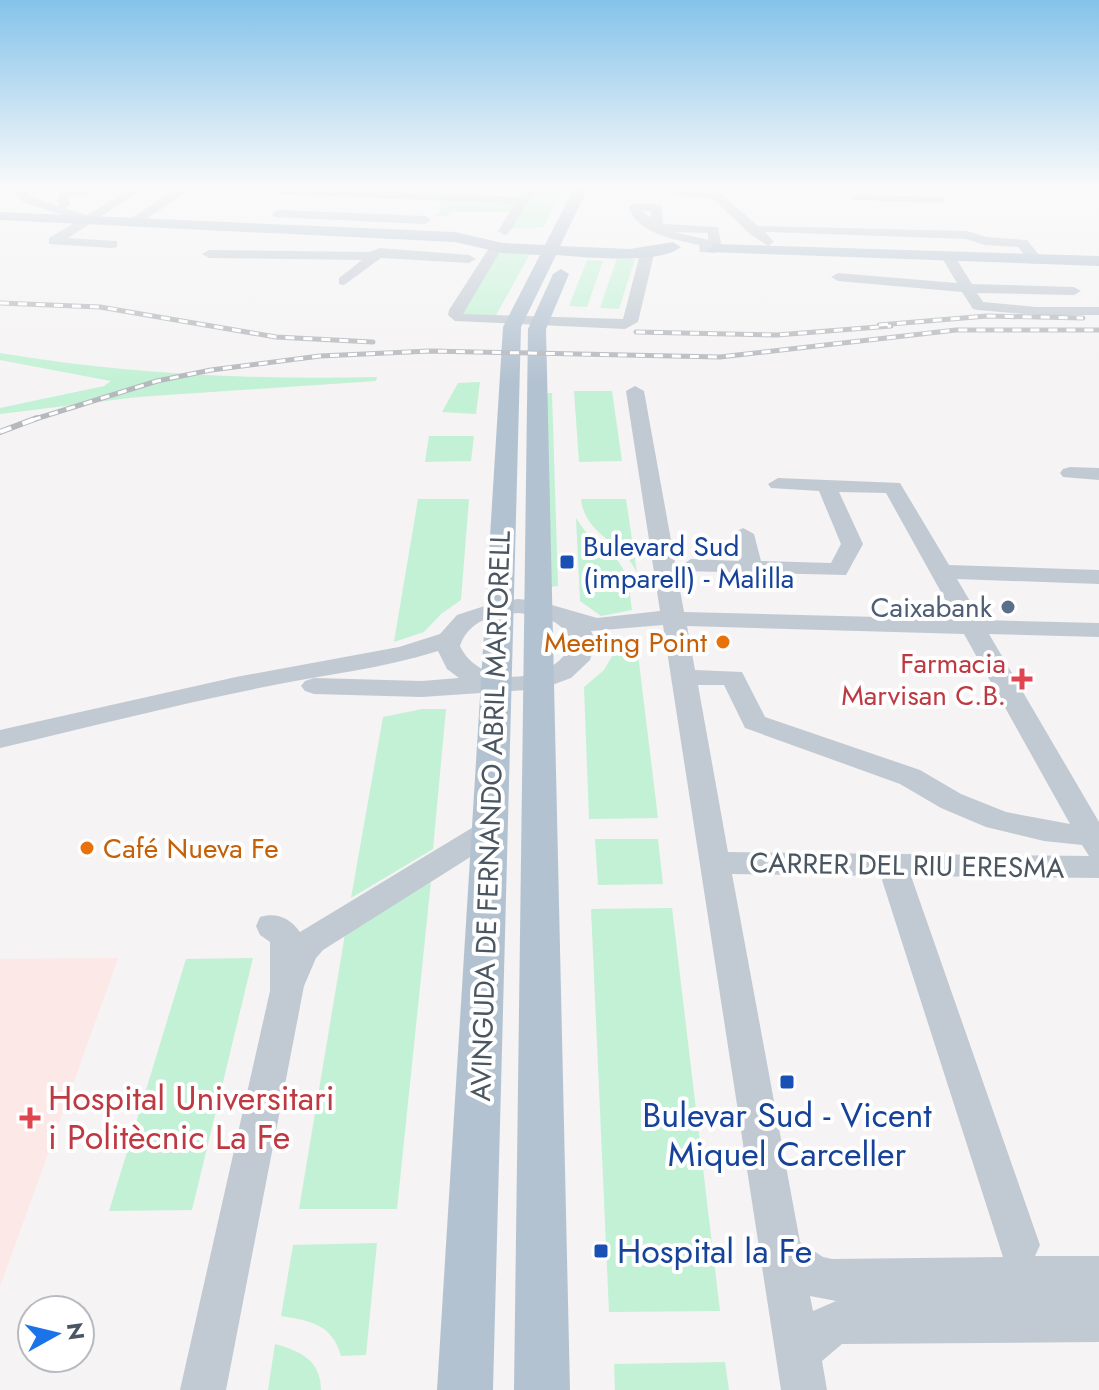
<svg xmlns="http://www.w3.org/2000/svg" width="1099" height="1390" viewBox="0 0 1099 1390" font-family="Jost,sans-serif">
<rect width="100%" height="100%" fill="#f5f3f3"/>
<path fill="#fce8e6" d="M118,958L41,1173L0,1286V959Z"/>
<path fill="#c3f1d5" d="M535,186H566L543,227L508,229Z
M445,199L518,201L511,212H452L447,217L435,216L442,209H437Z
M498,250L531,252L494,319L457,313Z
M617,258L635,259L619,309L600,308Z
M587,260L603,261L587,307L569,306Z
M0,353C126,374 250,380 377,377L376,381L138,397L0,414V408L104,386L111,381L0,360Z
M480,382L476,414L442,412L458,383Z
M574,391H612L622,461L579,462Z
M546,393H552L558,586L550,587Z
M429,436H474L471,461L425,462Z
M418,499H469L461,600L441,614L424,632L394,642Z
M581,499H626L637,573C624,542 585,536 581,499Z
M576,518C604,564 626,540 632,610L601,616L580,601Z
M637,646L658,818L589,819L584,687L604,670L614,653Z
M422,709H446L433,849L351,898L383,717Z
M595,839H658L663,884L598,885Z
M431,881L397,1209H299L345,934Z
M672,908L720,1311L609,1312L591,909Z
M253,958L192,1210L109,1211L186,959Z
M377,1243L366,1355L341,1356C332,1324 311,1321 281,1316L293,1245Z
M275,1344C300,1351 321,1360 321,1390H268Z
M725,1362L729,1390H615L614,1364Z"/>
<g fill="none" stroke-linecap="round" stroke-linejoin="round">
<path fill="#c1cad2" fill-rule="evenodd" d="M17,186H29L28,195L59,207V191L88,192V196L69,197L70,205L65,208L87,215L135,186H148L68,238L117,241V247L112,248L49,244V238L79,220L24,203L16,196Z
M181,186L193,187L138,225H130V219Z
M240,186L520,197L527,187L537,189L508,234L504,235L498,231L515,204L243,192L237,189Z
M671,186H683L684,191H704L700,186H712L758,226L967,231L986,237L1027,240L1044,261L1032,264L1018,247L984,245L966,239L768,232H765L774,242L768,246L750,234L712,198L675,196Z
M859,195L941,197L947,200L941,203L855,200L853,198Z
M635,203L661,205L663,224L718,227L722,249L715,253L700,252L699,245C676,240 636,233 629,207ZM642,211H651V218ZM673,232L708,233V240L705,239Z
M278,210L425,216L431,220L425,224L274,217L272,214Z
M496,244L502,248L463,314L623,319L641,250L648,246L655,250L638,322L625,329L455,321L448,315L449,310L491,245Z
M380,248L469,255L476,259L469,263L381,258L344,285L339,284V278L362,260L209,258L202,254L209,250L369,252Z
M949,254L954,255L972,284L1074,287L1081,291L1074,295L977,293L983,302L1036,307H1099V315H1036L978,310L973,309L962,292L838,281L831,277L838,273L957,283L942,258Z
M635,386L644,391L684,612L956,619L886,493L839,492L863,544L846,575L683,571L680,566L691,559L739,561L732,534L743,528L754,534L761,561L831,563L841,544L819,491L771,488L768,484L778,478L900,483L949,565L1099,570V584L957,579L981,620L1099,623V637L989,634L1099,822V878L911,876L1040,1245L1035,1256H1099V1342L842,1344L822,1361L827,1390H781L663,625L591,631L596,642L590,660L571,678L541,689L422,697L314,694L305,691L301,686L305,681L314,678L422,681L459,678L447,669L438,651C381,669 322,675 264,687C175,705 88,727 0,748V730L236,677L399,647L440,634L457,615L497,602L518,599L538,601L597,618L660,611L626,391ZM518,613C540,615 562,619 572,642C555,686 480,689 460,646C469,620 493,615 518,613ZM687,626L964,634L1070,824L1006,812L961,794L920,770L765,717L742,672L695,670ZM698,685H724L745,728L900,784L941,808L986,827L1044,841L1082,845L1089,856L728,852ZM732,874L885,876L882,880L1003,1257L832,1259L823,1257L800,1242ZM810,1296L836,1301L813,1311Z
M1070,467L1099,468V480L1063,477L1060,473L1063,469Z
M491,820L502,823L506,830L502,837L323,950L316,958L304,986L226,1390H180L270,991V942L260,935L256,926L260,917C276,912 290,918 300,932L480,823Z"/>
<path fill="#b3c2d1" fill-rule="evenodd" d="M575,186H589L560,246L630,249L673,242L681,247C660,265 584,257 556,255L521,327L493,1390H437L503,327L540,255L503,253L455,242L0,220V212L455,232L503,243L545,245Z
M715,244L1099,256V266L709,252L707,249Z
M561,269L569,274L546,329L570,1390H514L528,329L553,274Z"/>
<g stroke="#b5b8bd" stroke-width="5">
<path id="rail-far1" d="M0,303L100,307L276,337L373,342
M879,325L987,316L1083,318
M636,332L777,335L891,326
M32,420L157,381L211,370L320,356L430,351L720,357L956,330H1099"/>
</g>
<g stroke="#b5b8bd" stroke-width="6">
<path id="rail" d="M0,432L37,418"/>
</g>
<use href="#rail-far1" stroke="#fff" stroke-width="3" stroke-dasharray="9" stroke-linecap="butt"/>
<use href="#rail" stroke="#fff" stroke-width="4" stroke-dasharray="12" stroke-linecap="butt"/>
</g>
<linearGradient id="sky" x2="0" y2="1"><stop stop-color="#85c3ea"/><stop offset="0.49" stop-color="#fafafa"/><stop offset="1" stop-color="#fafafa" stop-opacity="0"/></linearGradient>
<rect width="1099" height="381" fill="url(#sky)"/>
<g fill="#1a4fb4" stroke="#fff" stroke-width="3">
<rect x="559" y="554" width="16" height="16" rx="4"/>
<rect x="779" y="1074" width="16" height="16" rx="4"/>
<rect x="593" y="1243" width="16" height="16" rx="4"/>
</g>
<circle fill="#5c6f8a" stroke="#fff" stroke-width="3" cx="1008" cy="607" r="8"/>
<g fill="#e8710a" stroke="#fff" stroke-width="3">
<circle cx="723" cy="642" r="8"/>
<circle cx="87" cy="848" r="8"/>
</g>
<g fill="#e0444e" stroke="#fff" stroke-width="3">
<path d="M1018 667h8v8h8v8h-8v8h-8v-8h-8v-8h8z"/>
<path d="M26 1106h8v8h8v8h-8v8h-8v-8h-8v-8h8z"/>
</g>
<g text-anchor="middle" stroke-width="8" stroke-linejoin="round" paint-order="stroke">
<g font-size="28" fill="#164399" stroke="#fff" text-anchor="start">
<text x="583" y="556">Bulevard Sud<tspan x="583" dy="32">(imparell) - Malilla</tspan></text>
</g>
<g font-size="28" fill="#4e5e75" stroke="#fff" text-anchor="end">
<text x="992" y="617">Caixabank</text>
</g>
<g font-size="28" fill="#c56008" stroke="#fff" text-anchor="end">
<text x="707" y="652">Meeting Point</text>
<text x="103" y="858" text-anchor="start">Café Nueva Fe</text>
</g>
<g font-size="28" fill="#be3a42" stroke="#fff" text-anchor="end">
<text x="1006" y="673">Farmacia<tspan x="1006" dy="32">Marvisan C.B.</tspan></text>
</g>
<g font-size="28" fill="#4a5661" stroke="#fff">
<text transform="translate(490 816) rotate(-88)" y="10">AVINGUDA DE FERNANDO ABRIL MARTORELL</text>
<text transform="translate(907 865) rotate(1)" y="10">CARRER DEL RIU ERESMA</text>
</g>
<g font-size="34" fill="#be3a42" stroke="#fff" text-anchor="start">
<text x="48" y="1110">Hospital Universitari<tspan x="48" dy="39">i Politècnic La Fe</tspan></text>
</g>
<g font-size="34" fill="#164399" stroke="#fff">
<text x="787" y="1127">Bulevar Sud - Vicent<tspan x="787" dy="39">Miquel Carceller</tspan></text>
<text x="617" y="1263" text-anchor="start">Hospital la Fe</text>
</g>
</g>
<g transform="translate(56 1334) rotate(82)"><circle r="38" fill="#ffffff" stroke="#b7bbc0" stroke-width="2"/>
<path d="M0-6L14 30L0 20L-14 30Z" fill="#1a73e8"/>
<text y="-12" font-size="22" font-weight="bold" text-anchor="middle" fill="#4a5661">N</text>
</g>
</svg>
